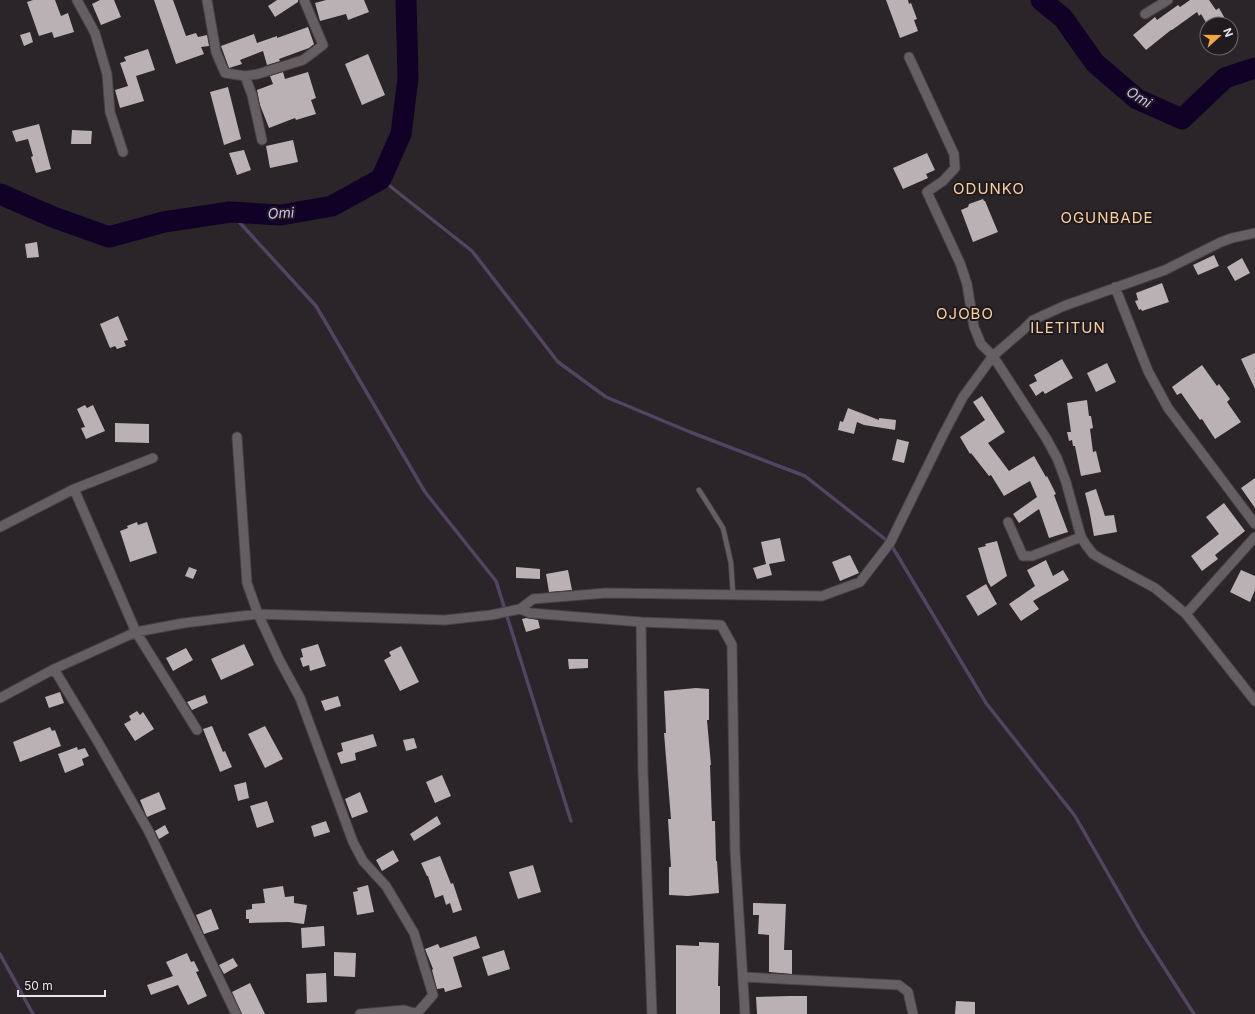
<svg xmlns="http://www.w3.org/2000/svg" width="1255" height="1014" viewBox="0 0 1255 1014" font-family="Inter,sans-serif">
<rect width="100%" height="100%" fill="#2a2528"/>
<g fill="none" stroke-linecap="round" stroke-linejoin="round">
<path stroke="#524561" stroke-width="3.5" d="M381,179L472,251L558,362L606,397L690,432L805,476L890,543L986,703L1075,816L1142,933L1194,1014
M230,212L316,306L425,492L496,581L571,821
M0,954L33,1014"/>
<path stroke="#110127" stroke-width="21" d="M1041,0L1063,18L1095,63L1137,99L1182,119L1225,78L1255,68
M0,194L53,217L109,237L164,222L230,212L281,215L332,206L381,179L401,134L408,78L406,0"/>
</g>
<path fill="#b9b1b3" d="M33,0H55L61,16L68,13L74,32L54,38L52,32L39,36L27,2Z
M100,0H114L121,17L101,25L92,4Z
M154,0H173L186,36L196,33L198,37L207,35L209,46L201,47L204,54L176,64Z
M277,0H298V2L275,17L268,6Z
M326,0H364L369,12L348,20L346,14L320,21L315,3Z
M886,0H908L909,4L911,3L917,19L914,20L918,31L900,38Z
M1190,0H1209L1216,10L1219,8L1228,24H1207L1201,14L1199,16L1197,12L1172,30H1171L1146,50L1133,35L1155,17L1157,20L1178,5L1180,7Z
M308,27L314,44L309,48L279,59L280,61L267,65L263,51L240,60L242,64L229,68L221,46L254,34L257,43L277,36V38Z
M30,32L33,42L24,46L20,35Z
M148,49L155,70L136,76L144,101L120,108L115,90L128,86L120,63L126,61L124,57Z
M368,54L385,95L362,105L345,64Z
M283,72L285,79L308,72L316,98L311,100L316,114L296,120L295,118L269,128L260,105L257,90L273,84L270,76Z
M228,87L241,139L224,145L210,92Z
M39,124L51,169L36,173L31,157L33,156L28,139L16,142L12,131Z
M72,130L92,131L91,144H71Z
M293,140L298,162L270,168L266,146Z
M244,150L251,170L237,175L229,153Z
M927,153L935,170L926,174L928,178L903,189L893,168Z
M983,199L984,201H985L998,232L973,242L961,210L968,207L969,204Z
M37,242L39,257L27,258L25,244Z
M1214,255L1219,266L1198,275L1193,265Z
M1242,258L1250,273L1235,281L1227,267Z
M1162,283L1169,302L1142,311L1141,309L1139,310L1135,301L1138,300L1136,293Z
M118,316L128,340L124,341L126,346L117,349L115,346L110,348L100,324Z
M1255,353V389L1241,359Z
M1062,359L1073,378L1045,394L1043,391L1036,396L1029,385L1037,381L1034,375Z
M1107,363L1116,382L1096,392L1087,373Z
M1202,365L1217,386L1219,384L1230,399L1227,402L1241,422L1215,439L1202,419L1200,420L1181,393L1177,395L1172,387Z
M982,396L1005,432L988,443L1009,471L1034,456L1046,477L1047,476L1056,494L1054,495L1068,532L1049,538L1039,509L1019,523L1013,514L1037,497L1030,481L1004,496L991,475L989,476L971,453L970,454L960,437L985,420L973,402Z
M1087,400L1089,416H1091L1093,428L1090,429L1093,452L1096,451L1101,472L1081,476L1075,446H1073L1072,440L1069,441L1067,432H1071L1067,403Z
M85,405L87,408L93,405L105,431L86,439L81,428L85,427L77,409Z
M848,408L879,420V418L896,420L895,430L864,425L857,422L854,434L838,430L840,421L843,422Z
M115,423L149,424V443L115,442Z
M897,439L909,442L904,463L892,460Z
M1255,478V508L1241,488Z
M1096,489L1105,516L1114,515L1117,532L1094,536L1089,509L1085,493Z
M1224,503L1245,531L1215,555L1218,559L1202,571L1191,556L1219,534L1206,517Z
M137,522L138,525L147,522L157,553L130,562L120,531L128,528L127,526Z
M780,538L785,561L769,564L772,575L757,579L753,568L766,564L761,542Z
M997,541L1007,576L991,587L988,582L978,548L986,546L985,544Z
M850,555L859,573L840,581L832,562Z
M1046,560L1053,576L1063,570L1069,580L1033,601L1039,609L1021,621L1009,604L1035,586L1027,570Z
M189,567L197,570L193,579L185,576Z
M516,567L540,569V579L516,578Z
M568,570L572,590L549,592L546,574Z
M1241,570L1255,576V590L1250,602L1230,592Z
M986,584L997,604L978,616L966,596Z
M526,618L538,620L540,628L526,632L522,619Z
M244,644L254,665L221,680L211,659Z
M318,644L326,666L310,671L309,665L303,667L300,658L303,657L301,649Z
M401,646L419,682L400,691L384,660L391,656L389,652Z
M186,648L193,660L173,671L166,658Z
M568,659H588V668L569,669Z
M696,688L709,689V720H707L711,765H710L712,821H715L716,861H717L719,893L688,896L669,895V867H671L668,819H671L664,733H666L664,691Z
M60,692L64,703L49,708L45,697Z
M205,695L208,703L192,710L187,702Z
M338,696L341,706L325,711L321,701Z
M137,711L140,715L143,712L154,729L135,741L124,724L131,720L129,716Z
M212,726L223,752L225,751L232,767L220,772L203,729Z
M265,726L283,759L265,768L248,734Z
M50,727L52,731L55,730L61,746L20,762L13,742Z
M373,734L377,746L355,753L356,760L341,764L337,753L343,751L341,743Z
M414,738L417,748L406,751L403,740Z
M77,747L78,750L85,748L89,756L82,759L84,765L65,773L58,754Z
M442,775L451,796L435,803L426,782Z
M246,782L249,798L238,801L234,785Z
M159,792L166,809L147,817L140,800Z
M360,792L368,812L352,818L345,799Z
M267,801L274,822L257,828L250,806Z
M437,816L441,824L414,841L410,834Z
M326,821L330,832L314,837L311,826Z
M165,825L169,833L159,839L155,831Z
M393,850L399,861L382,871L376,860Z
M440,856L451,884L453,883L462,910L453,913L450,903L446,905L443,895L435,898L428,876H427L421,863Z
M533,865L541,892L518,899L509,872Z
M368,885L374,912L357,915L353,892L358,891L357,888Z
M283,886L285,897L294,896V903L307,905L304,924L288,922L249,923V919H246V910L252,909V904L265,903L263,889Z
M753,903L786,904L784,950H792V974L769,972V935L758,934L759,915H753Z
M211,909L219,929L204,934L196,915Z
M324,926L325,946L302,948L301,928Z
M476,936L480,948L453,957L462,987L445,992L444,988L437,989L432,970L433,969L425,949L438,944L440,948Z
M699,942L719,943L718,986H720V1014H676V945L699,946Z
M504,950L510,969L488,976L482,957Z
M334,952L356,953L355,977L334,976Z
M187,953L191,962L194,961L199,971L196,972L207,996L188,1005L178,985L151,995L147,985L173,976L166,962Z
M233,958L238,966L224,974L219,965Z
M326,973L327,1002L307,1003L306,974Z
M250,983L265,1014H242L232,992Z
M790,996H807V1014H757L756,997Z
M956,1001L975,1002V1014H955Z"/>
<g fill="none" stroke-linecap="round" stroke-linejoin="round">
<g stroke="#464245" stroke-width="6">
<path id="service" d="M699,490L723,528L731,563L733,595"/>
</g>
<g stroke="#464245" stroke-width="11">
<path id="minor" d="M77,0L95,33L107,74L110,112L123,152
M207,0L216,52L225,73L245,76L258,74L303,60L323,45L304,0
M1145,14L1168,0
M909,57L954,154L955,168L943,181L927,192L960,263L967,284L974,327L981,344L993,356L1046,438L1057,458L1066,482L1081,537L1086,545L1093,554L1103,560L1155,588L1186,614L1255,701
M245,76L252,95L262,140
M1115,287L1148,371L1168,408L1255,524
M237,437L247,583L258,614L279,659L300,698L353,842L363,861L386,886L414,933L433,995L419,1011L413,1013L404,1010L360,1014
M74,489L136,632L197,730
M1008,522L1023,556H1032L1081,537
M0,527L74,489L153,458
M520,609L533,599L606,593L822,596L860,582L890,543L943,435L963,397L993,356L1023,330L1033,320L1064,306L1165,270L1221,242L1232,238L1255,233
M1186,614L1255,537
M641,622L643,773L652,1014
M54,669L98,742L148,830L236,1014
M0,698L54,669L136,632L184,623L258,614L445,620L491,615L520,609L530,613L641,622L721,625L732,645L735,851L745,1014
M743,977L899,985L908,992L913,1014"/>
</g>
<use href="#service" stroke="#655f63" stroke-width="4.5"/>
<use href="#minor" stroke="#655f63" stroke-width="9"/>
</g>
<g text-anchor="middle" stroke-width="4" stroke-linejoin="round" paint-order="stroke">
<g font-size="14" font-style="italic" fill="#d1bffb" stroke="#201b1f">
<text transform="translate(1139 97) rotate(32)" y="5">Omi</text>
<text transform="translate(281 213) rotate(-3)" y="5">Omi</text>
</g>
<g font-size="15" letter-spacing="1" fill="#fbd09f" stroke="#201b1f">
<text x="989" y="194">ODUNKO</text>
<text x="1107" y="223">OGUNBADE</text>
<text x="965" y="319">OJOBO</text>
<text x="1068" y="333">ILETITUN</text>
</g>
</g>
<g transform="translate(1219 36) rotate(69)"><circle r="19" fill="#201b1f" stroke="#706c6f"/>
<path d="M0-3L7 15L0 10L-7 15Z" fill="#f1a640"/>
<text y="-6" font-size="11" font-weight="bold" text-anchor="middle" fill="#e9e5e8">N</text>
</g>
<path d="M18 990v6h87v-6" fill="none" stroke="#e9e5e8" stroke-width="2"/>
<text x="24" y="990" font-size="12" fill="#e9e5e8" stroke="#201b1f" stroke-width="3" paint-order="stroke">50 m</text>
</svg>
